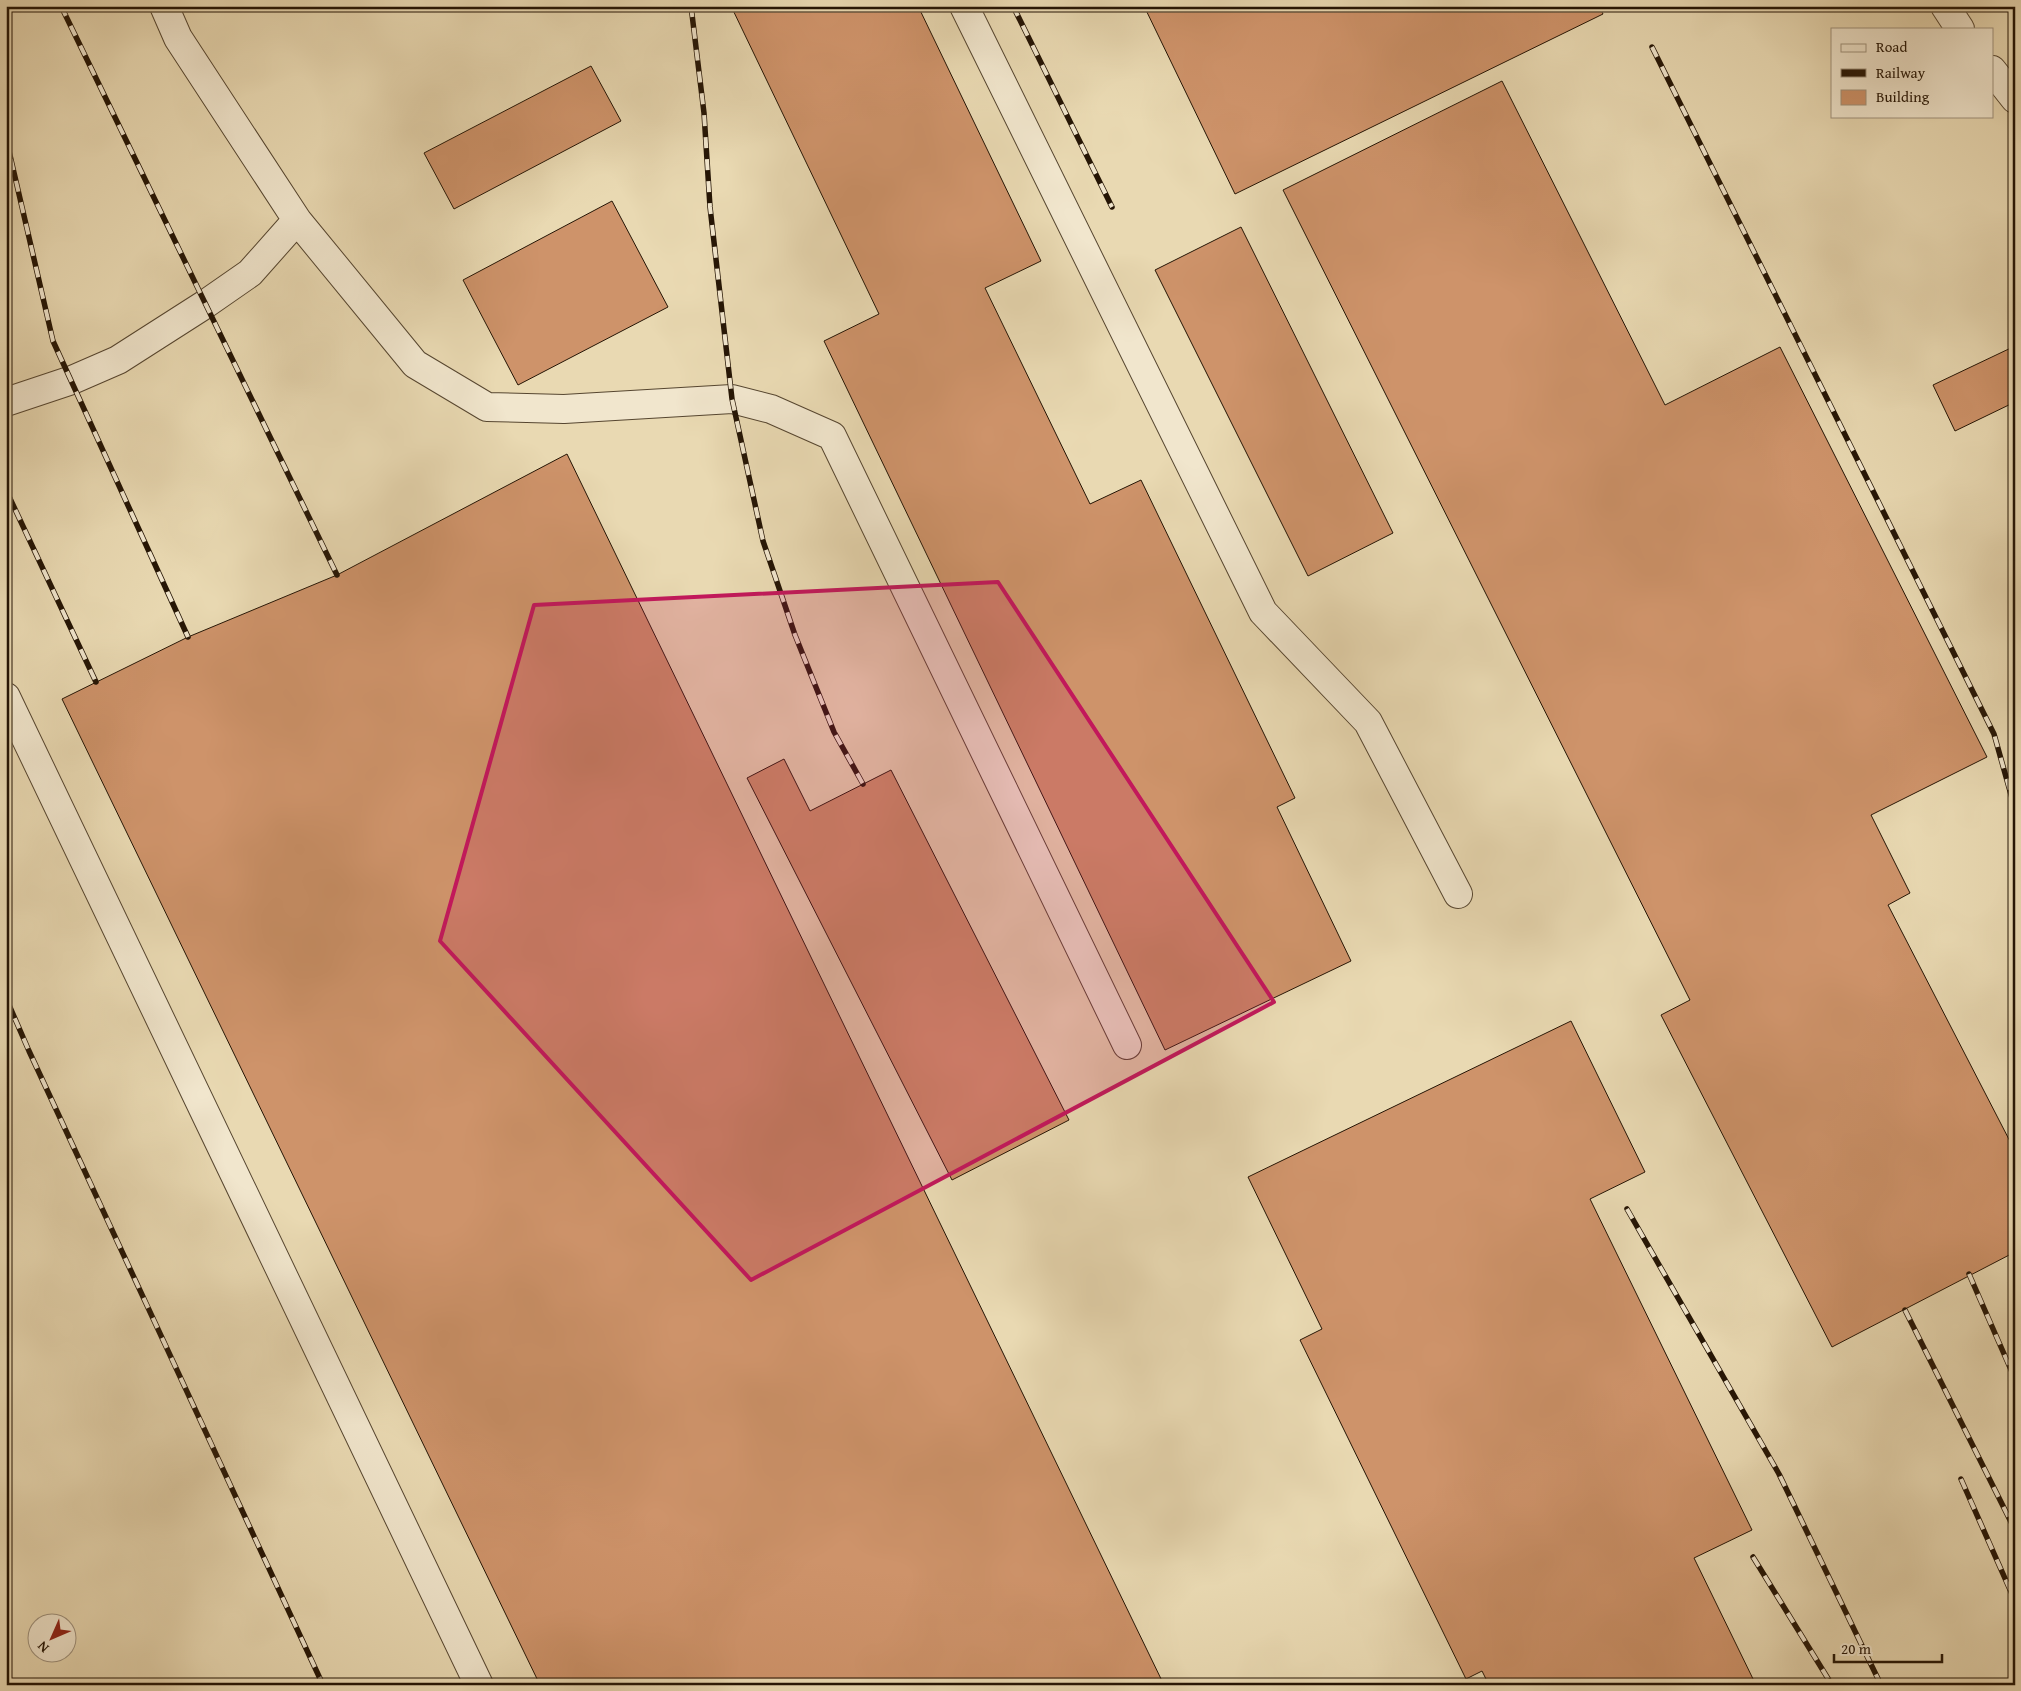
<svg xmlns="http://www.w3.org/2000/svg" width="2021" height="1691" viewBox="0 0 2021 1691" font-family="'Gentium Book Plus',serif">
<rect width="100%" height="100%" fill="#e9d9b2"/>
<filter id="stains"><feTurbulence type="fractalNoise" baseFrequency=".004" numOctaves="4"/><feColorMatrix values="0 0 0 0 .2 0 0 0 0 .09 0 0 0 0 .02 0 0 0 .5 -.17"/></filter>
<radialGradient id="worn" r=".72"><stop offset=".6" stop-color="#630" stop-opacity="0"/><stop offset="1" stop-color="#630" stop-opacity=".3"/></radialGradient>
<path fill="#ce936a" stroke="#251505" d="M731,6H918L1041,261L985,288L1090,504L1141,480L1295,798L1277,807L1351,961L1165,1050L824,341L879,314Z
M1144,6H1599L1603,14L1235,194Z
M591,66L621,121L454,209L424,153Z
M1502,81L1665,405L1780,347L1987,757L1871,815L1910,893L1888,905L2015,1151V1252L1832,1347L1661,1015L1690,1000L1283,190Z
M612,201L668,307L518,385L463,280Z
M1241,227L1393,533L1308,576L1155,270Z
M2015,346V402L1955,431L1933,385Z
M567,454L1164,1685H540L62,699L188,637L337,575Z
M784,759L810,811L891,770L1069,1120L952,1180L747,778Z
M1571,1021L1645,1172L1590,1199L1752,1530L1694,1558L1756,1685H1489L1482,1671L1466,1679L1300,1340L1322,1329L1248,1177Z"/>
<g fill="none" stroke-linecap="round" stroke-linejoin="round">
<g stroke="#564630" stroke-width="30">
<path id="minor" d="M164,6L178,38L297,220L415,364L487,407L564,409L732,399L771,409L832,436L1127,1045
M964,6L1263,612L1368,722L1458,894
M1945,6L1960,29
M1992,70L2015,99
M6,402L72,380L118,360L204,305L250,273L297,220
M6,697L479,1685"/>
</g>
<use href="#minor" stroke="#f1e6cd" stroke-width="28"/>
<g stroke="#251505" stroke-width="5.5">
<path id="rail" d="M61,6L337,575
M691,6L704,113L710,207L732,399L763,541L795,635L834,732L863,784
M1013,6L1112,207
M1652,47L1994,734L2015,809
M6,138L53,341L188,637
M6,490L96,682
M6,998L29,1051L323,1685
M1627,1209L1779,1474L1881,1685
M1969,1274L2015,1379
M1905,1310L2015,1530
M1961,1479L2015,1601
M1753,1557L1832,1685"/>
</g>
<use href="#rail" stroke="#f1e6cd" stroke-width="4" stroke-dasharray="11" stroke-linecap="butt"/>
</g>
<path fill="#c2185b" fill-opacity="0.2" stroke="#c2185b" stroke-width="4" stroke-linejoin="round" d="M998,582L1274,1002L751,1280L440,941L534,605Z"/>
<rect width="2021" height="1691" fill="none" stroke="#e9d9b2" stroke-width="25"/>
<rect x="8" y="8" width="2006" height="1676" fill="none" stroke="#251505" stroke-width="2.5"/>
<rect x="12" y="12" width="1996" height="1666" fill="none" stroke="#251505"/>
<rect x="1831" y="28" width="162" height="90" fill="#f1e6cd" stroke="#9f927d"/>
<rect x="1841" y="44" width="25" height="8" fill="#f1e6cd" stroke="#9f927d"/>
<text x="1876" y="52" font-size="15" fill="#251505">Road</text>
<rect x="1841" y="69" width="25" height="8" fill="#251505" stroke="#9f927d"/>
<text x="1876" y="78" font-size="15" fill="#251505">Railway</text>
<rect x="1841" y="90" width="25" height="15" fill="#ce936a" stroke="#9f927d"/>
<text x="1876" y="102" font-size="15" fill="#251505">Building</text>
<g transform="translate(52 1638) rotate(225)"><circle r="24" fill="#f1e6cd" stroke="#9f927d"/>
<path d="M0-4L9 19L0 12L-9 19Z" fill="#8f2418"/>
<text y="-8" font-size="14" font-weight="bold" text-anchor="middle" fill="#251505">N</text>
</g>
<path d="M1834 1654v8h108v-8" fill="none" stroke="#251505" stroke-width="2.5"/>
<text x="1841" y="1654" font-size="15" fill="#251505" stroke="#f1e6cd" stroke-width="4" paint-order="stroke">20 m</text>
<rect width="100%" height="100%" filter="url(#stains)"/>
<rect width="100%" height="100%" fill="url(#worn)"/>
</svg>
